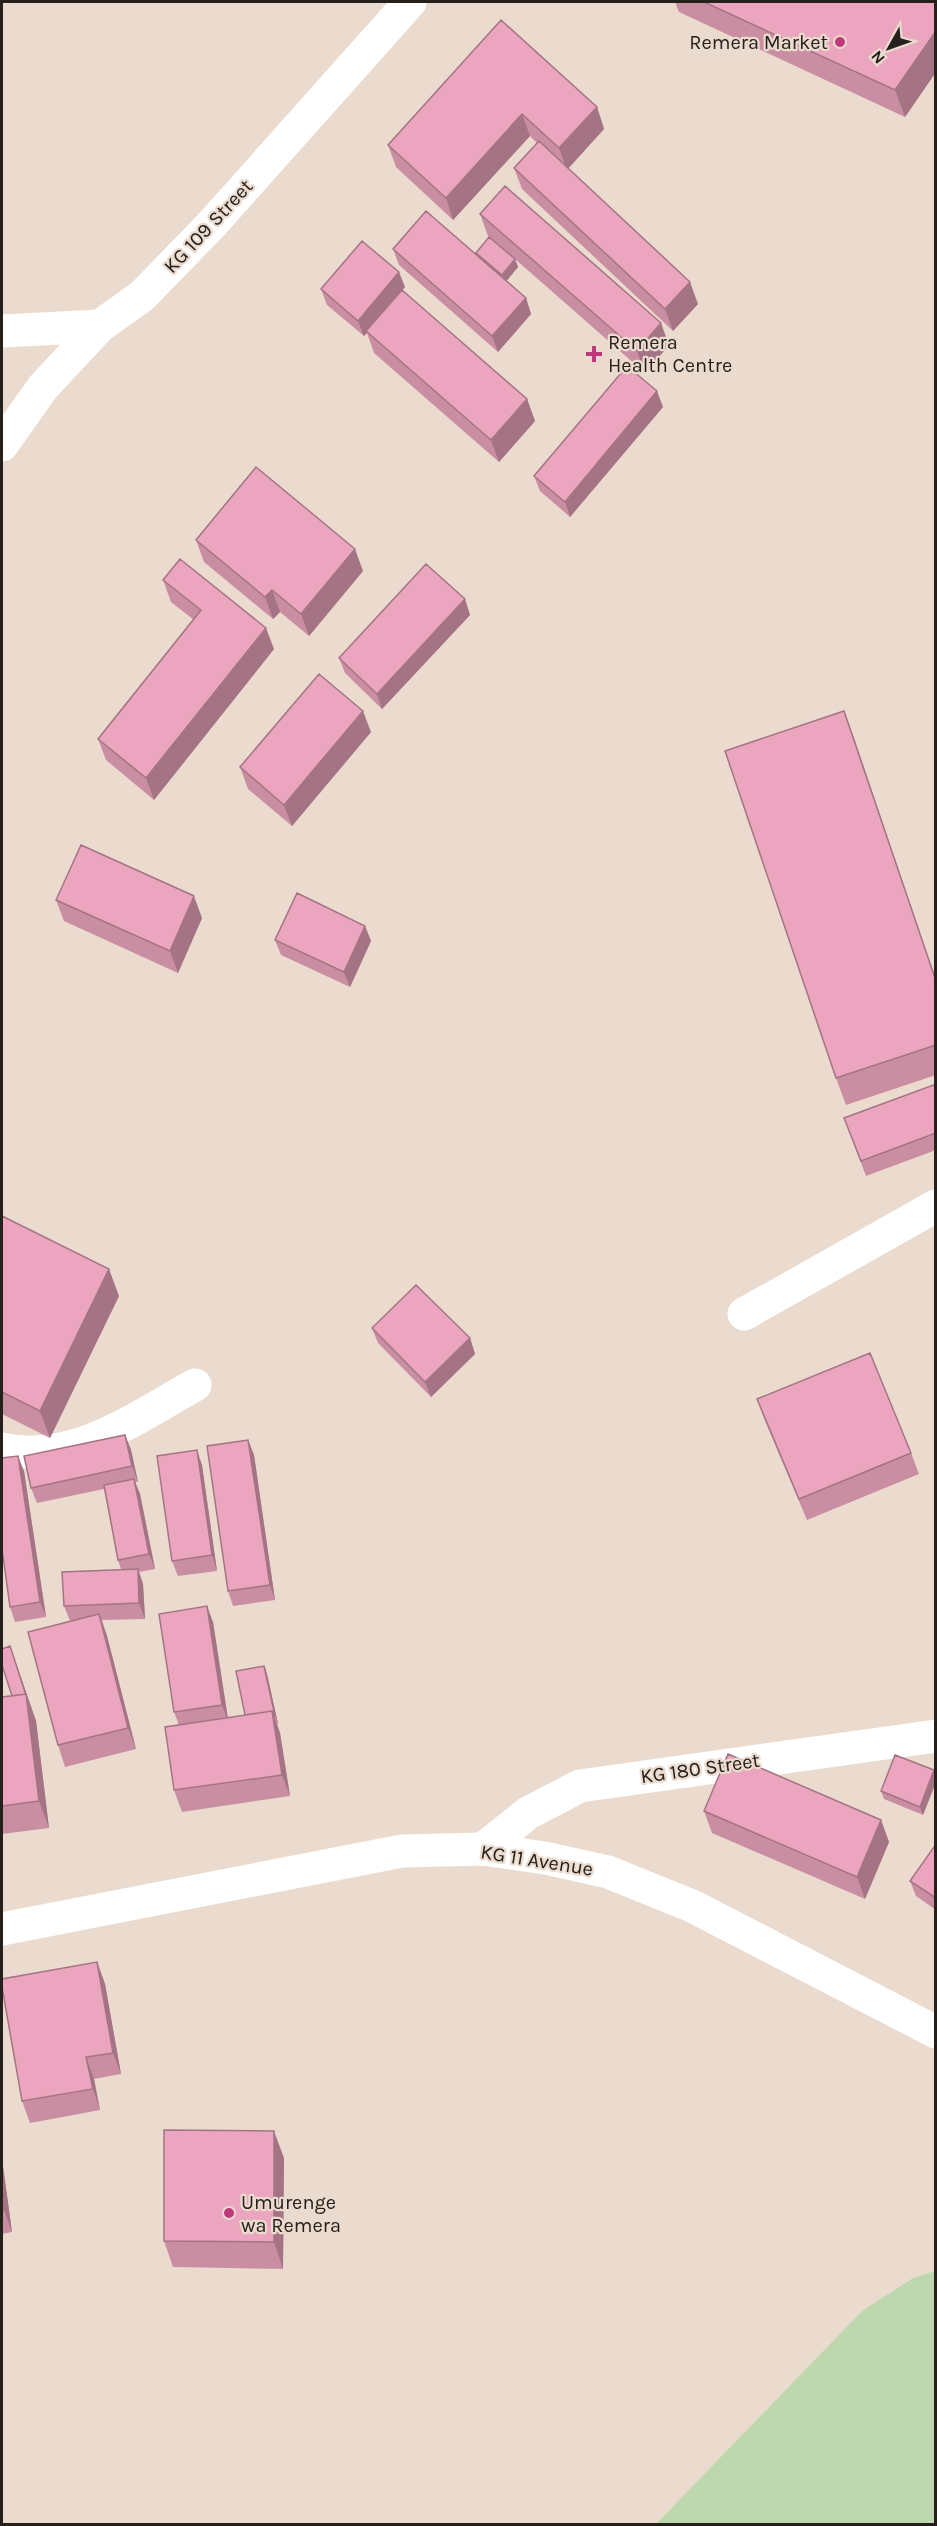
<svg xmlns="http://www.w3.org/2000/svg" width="937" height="2526" viewBox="0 0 937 2526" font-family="Karla,sans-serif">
<rect width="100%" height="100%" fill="#ebdbce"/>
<path fill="#bdd8af" d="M935,2271V2524H656L862,2311L913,2278Z"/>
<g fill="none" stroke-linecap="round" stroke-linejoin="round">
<path stroke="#fff" stroke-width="33" d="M2,331L100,326
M2,445L43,387L100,326L142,296L212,224L410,2
M744,1314L936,1206
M2,1449C73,1465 135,1418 195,1385
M483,1849L528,1813L580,1786L936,1736"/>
<path stroke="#fff" stroke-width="33" d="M2,1929L402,1851L483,1849L545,1858L608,1872L692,1906L936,2032"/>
</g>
<path fill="#ca8ea3" d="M675,2H936V72L905,117L679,12Z
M501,20L597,107L604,129L568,168L698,304L673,331L522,189L514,168L537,143L530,136L453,220L396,167L388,145Z
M480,214L669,345L645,373L515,259L518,267L506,281L526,298L531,314L498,352L399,265L393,249L477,255L476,253L510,255L488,236Z
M405,287L402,290L527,399L535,421L499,462L374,353L367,333L364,336L327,305L321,289Z
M663,407L570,517L540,491L534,476Z
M196,540L363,571L309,636L280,612L273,619L204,562Z
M163,580L274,649L154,800L106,760L98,739L194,620L171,602Z
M465,599L470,615L382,709L345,673L339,658Z
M844,711L936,979V1075L846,1105L836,1078Z
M371,732L292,826L248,789L240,767Z
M56,900L202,918L178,973L64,921Z
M365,926L371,941L350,987L281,955L275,940Z
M936,1084V1150L866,1176L844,1118Z
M2,1216L119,1296L50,1438L2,1414Z
M372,1328L470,1338L475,1354L431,1397L378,1343Z
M757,1399L911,1453L919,1474L807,1520L765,1421Z
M125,1435L131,1450L138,1482H135L140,1494L155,1569L139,1572L143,1584L145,1619L102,1620L107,1636L136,1749L65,1767L58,1745L70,1621L64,1606L121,1569L118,1560L104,1489L37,1503L31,1488Z
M248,1440L254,1455L275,1600L233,1606L228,1591Z
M202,1465L217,1571L178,1576L172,1561Z
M24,1471L46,1617L15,1622L10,1607Z
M213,1622L228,1718L245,1715L264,1666L267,1674L278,1724H277L280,1733L290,1796L182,1812L174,1790L179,1725L174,1712Z
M10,1646L36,1721L49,1828L2,1834V1697L12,1696Z
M934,1770L936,1774V1782L923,1815L884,1799L881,1791Z
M704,1811L881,1820L889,1842L865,1899L712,1833Z
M936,1844V1910L916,1896L910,1881Z
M97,1962L105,1984L121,2074L94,2079L100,2110L30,2123L22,2101Z
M284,2158L283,2269L173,2267L164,2241Z
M2,2159L12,2232L2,2234Z"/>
<path fill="#a47485" d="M936,31V72L905,117L895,90Z
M597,107L604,129L567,170L559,148Z
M522,114L530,136L453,220L446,198Z
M515,259L518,267L505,283L502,275Z
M399,272L405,287L364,336L358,321Z
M690,282L698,304L673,331L665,309Z
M526,298L531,314L498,352L492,336Z
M661,323L669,345L645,373L637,351Z
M657,391L663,407L570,517L565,502Z
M527,399L535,421L499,462L491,440Z
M355,549L363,571L309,636L301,614Z
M272,590L280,612L273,619L265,597Z
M465,599L470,615L382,709L377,694Z
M266,628L274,649L154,800L146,778Z
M363,711L371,732L292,826L284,805Z
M844,711L854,738L936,981Z
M194,896L202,918L178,973L170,951Z
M365,926L371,941L350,987L344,972Z
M109,1269L119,1296L50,1438L40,1411Z
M470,1338L475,1354L431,1397L425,1382Z
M125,1435L131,1450L138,1482L132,1466Z
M248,1440L254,1455L275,1600L270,1585Z
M197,1450L202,1465L217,1571L212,1555Z
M18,1456L24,1471L46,1617L40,1602Z
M134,1479L140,1494L155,1569L149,1554Z
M138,1569L143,1584L145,1619L139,1603Z
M207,1606L213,1622L228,1720L222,1705Z
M99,1614L107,1636L136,1749L128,1728Z
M10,1646L36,1721L49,1828L39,1801Z
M264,1666L267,1674L278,1724L275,1716Z
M272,1711L280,1733L290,1796L282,1775Z
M934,1770L936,1774V1782L923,1815L920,1807Z
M881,1820L889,1842L865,1899L857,1877Z
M97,1962L105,1984L121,2074L113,2053Z
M86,2057L94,2079L100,2110L93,2089Z
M274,2131L284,2158L283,2269L274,2242Z
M2,2159L12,2232L4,2210L2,2193Z"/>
<path fill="#eba5be" stroke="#a47485" stroke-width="1.5" d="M704,2H936V31L895,90Z
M501,20L597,107L559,148L522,114L446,198L388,145Z
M539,141L690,282L665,309L514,168Z
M505,186L661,323L637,351L480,214Z
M426,211L526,298L492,336L393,249Z
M489,237L515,259L502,275L476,253Z
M362,241L399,272L358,321L321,289Z
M402,290L527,399L491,440L366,331Z
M627,366L657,391L565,502L534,476Z
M256,467L355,549L301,614L272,590L265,597L196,540Z
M180,559L266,628L146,778L98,739L201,610L163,580Z
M426,564L465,599L377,694L339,658Z
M319,674L363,711L284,805L240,767Z
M844,711L936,981V1045L836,1078L725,751Z
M81,845L194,896L170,951L56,900Z
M297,893L365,926L344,972L275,940Z
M936,1084V1133L861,1161L844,1118Z
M2,1216L109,1269L40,1411L2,1392Z
M416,1285L470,1338L425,1382L372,1328Z
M870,1353L911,1453L799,1499L757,1399Z
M125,1435L132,1466L31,1488L24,1456Z
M248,1440L270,1585L228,1591L207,1446Z
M197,1450L212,1555L172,1561L157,1456Z
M18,1456L40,1602L10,1607L2,1549V1458Z
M134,1479L149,1554L118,1560L104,1485Z
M138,1569L139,1603L64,1606L62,1572Z
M207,1606L222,1705L174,1712L159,1614Z
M99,1614L128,1728L58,1745L28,1632Z
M10,1646L26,1695V1694L12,1696L2,1665V1649Z
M264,1666L275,1716L272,1711L245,1715L236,1671Z
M26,1694L39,1801L2,1806V1697Z
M272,1711L282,1775L174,1790L165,1727Z
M728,1754L881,1820L857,1877L704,1811Z
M895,1755L934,1770L920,1807L881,1791Z
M936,1844V1898L910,1881Z
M97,1962L113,2053L86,2057L93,2089L22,2101L2,1987V1979Z
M164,2130L274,2131V2242L164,2241Z
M2,2193L4,2210L2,2211Z"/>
<g fill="#be397c" stroke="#ebdbce" stroke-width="2">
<circle cx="840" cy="42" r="6"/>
<path d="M591 345h6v6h6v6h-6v6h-6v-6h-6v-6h6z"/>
<circle cx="229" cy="2213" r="6"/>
</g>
<g text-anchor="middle" stroke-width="4.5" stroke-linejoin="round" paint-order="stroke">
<g font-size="20" fill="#26201c" stroke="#ebdbce" text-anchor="start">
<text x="828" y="49" text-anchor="end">Remera Market</text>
<text x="608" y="349">Remera<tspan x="608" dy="23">Health Centre</tspan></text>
<text x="241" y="2209">Umurenge<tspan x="241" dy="23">wa Remera</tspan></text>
</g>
<g font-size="20" fill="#26201c" stroke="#ebdbce">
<text transform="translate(208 226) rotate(-47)" y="7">KG 109 Street</text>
<text transform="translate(700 1768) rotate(-8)" y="7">KG 180 Street</text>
<text transform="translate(537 1860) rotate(9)" y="7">KG 11 Avenue</text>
</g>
</g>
<rect width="937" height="2526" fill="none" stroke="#26201c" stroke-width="6"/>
<g transform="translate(889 48) rotate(230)" stroke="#ebdbce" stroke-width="4.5" paint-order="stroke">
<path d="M0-4.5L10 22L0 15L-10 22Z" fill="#26201c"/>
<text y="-9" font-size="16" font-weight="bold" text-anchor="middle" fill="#26201c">N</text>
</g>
</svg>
